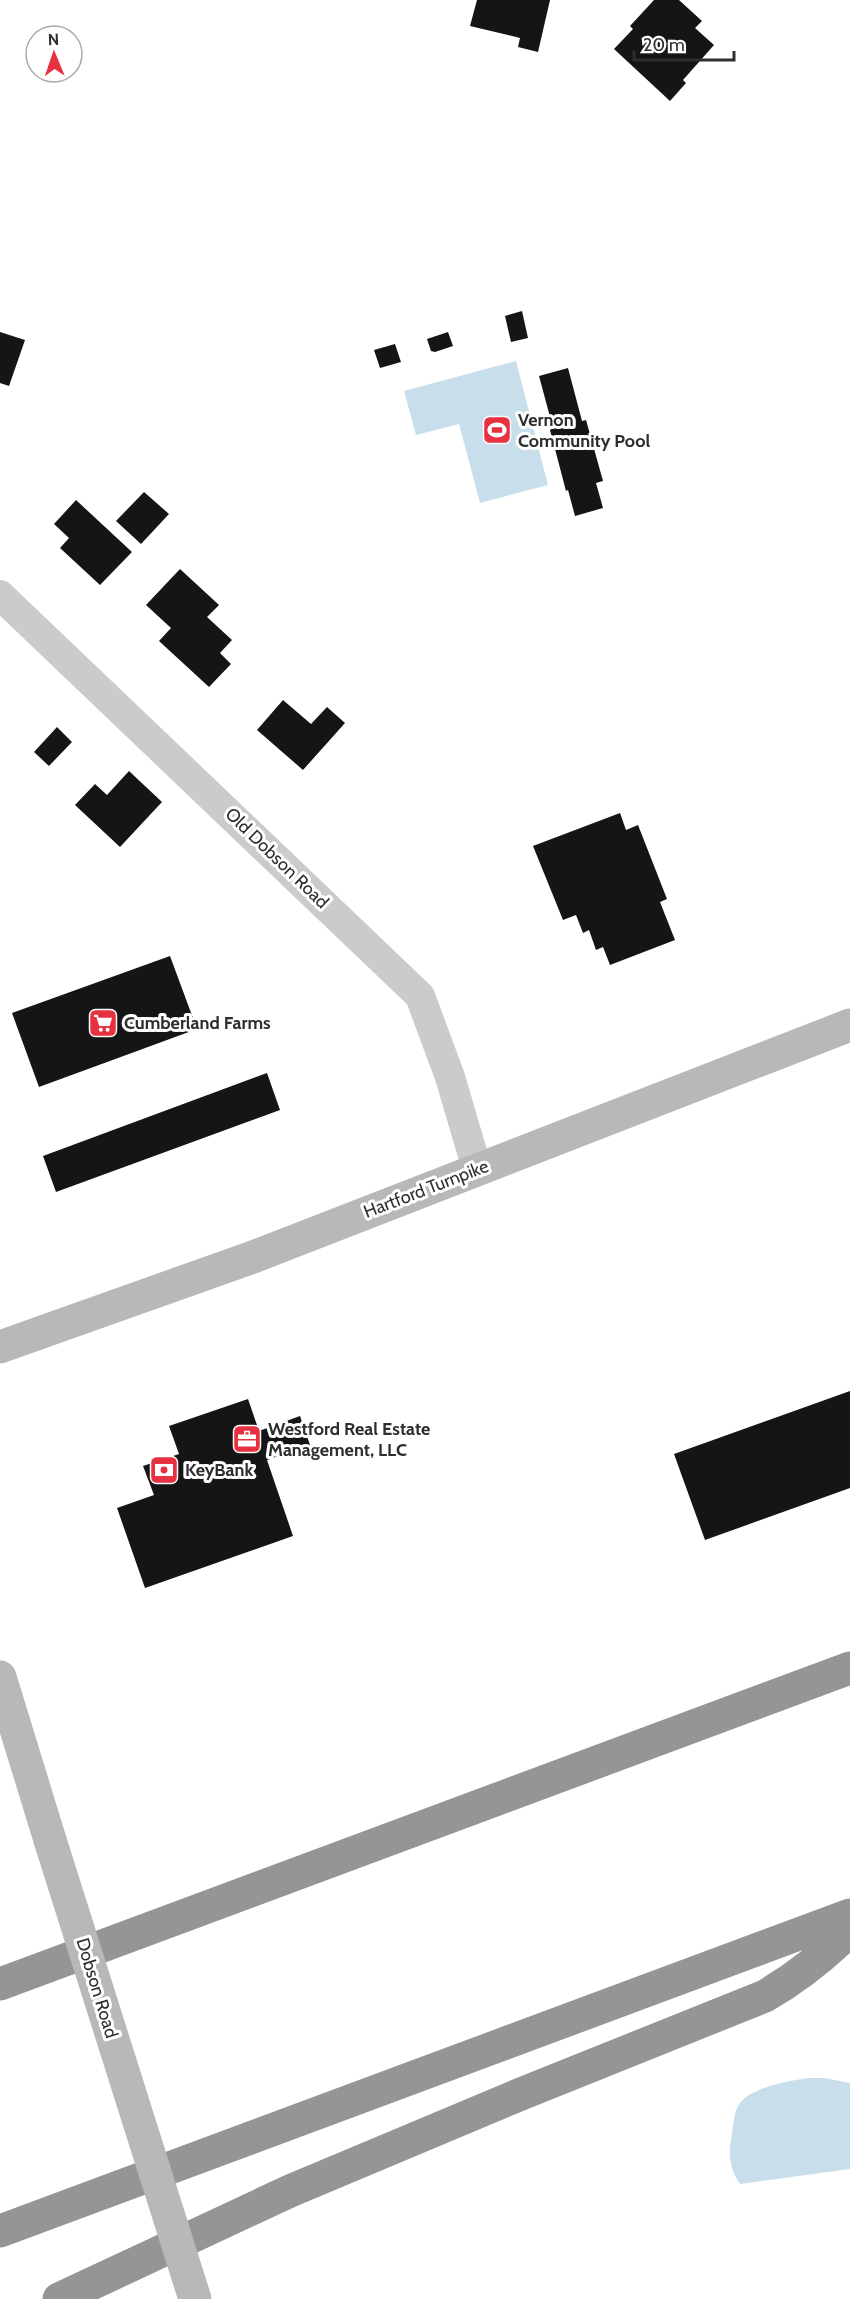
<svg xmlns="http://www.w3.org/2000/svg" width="850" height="2299" viewBox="0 0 850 2299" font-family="Cabin,sans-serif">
<rect width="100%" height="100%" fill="#fff"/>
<path fill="#c8deeb" d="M516,361L548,485L480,503L459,424L416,435L404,391Z
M807,2078H824L850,2083V2169L740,2184C731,2172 728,2155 731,2140C733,2130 733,2117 737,2108C746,2087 787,2082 807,2078Z"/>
<path fill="#151515" d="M477,0H550L538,52L518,47L520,38L470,26Z
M654,0H679L702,21L695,28L714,45L683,80L686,83L670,101L614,49L633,29L630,26Z
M522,311L528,338L511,342L505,316Z
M0,332L25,340L9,386L0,383Z
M448,332L453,346L435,352L431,351L427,339Z
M395,344L401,362L380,368L374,350Z
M568,368L582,421L586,420L603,481L596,483L603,508L575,516L568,490L566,491L550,430L553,428L539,376Z
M144,492L169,514L141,544L116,521Z
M76,500L132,552L100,585L60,548L69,538L54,524Z
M180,569L219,605L207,617L232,640L220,653L231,664L209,687L159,641L171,628L146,605Z
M283,700L311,724L327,707L345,723L303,770L257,730Z
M57,727L72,742L49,766L34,752Z
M129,771L162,802L120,847L75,805L95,784L107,795Z
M620,813L626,830L638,825L667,899L660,902L675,940L610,965L603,947L596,950L589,930L583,933L576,915L563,920L533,846Z
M170,956L197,1029L39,1087L12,1013Z
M267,1073L280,1110L56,1192L43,1156Z
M850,1391V1488L705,1540L674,1454Z
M248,1399L259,1431L300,1416L310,1445L267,1460L293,1536L145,1588L117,1508L154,1495L143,1466L179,1454L169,1426Z"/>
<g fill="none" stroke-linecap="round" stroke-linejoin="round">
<path stroke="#cbcbcb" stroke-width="30" d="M0,595L420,996L450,1077L477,1169"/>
<path stroke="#b8b8b8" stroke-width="33" d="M0,1347L253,1257L850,1025
M0,1677L50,1840"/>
<path stroke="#959595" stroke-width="33" d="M0,1984L850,1668
M0,2231L850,1915
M59,2299L290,2191L521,2094L765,1996C796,1978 824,1956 850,1930"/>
<path stroke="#b8b8b8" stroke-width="33" d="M50,1840L195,2299"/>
</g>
<defs>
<g id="stadium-square" transform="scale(1.5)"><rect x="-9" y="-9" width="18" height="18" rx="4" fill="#e53140" stroke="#fff"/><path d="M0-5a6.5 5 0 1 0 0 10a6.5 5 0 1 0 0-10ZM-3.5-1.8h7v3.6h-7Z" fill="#fff"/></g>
<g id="supermarket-square" transform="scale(1.5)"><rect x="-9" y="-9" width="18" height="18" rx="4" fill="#e53140" stroke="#fff"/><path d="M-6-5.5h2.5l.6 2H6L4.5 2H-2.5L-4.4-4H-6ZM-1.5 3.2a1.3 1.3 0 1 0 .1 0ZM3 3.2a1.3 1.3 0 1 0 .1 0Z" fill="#fff"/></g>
<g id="office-square" transform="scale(1.5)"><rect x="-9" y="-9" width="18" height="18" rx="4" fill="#e53140" stroke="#fff"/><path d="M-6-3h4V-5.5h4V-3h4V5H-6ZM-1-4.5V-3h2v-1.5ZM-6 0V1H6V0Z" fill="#fff"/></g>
<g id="bank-square" transform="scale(1.5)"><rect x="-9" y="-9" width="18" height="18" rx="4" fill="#e53140" stroke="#fff"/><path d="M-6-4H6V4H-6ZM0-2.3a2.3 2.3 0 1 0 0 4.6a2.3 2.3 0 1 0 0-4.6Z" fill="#fff"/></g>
</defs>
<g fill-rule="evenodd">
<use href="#stadium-square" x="497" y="430"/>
<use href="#supermarket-square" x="103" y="1023"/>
<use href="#office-square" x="247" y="1439"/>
<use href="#bank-square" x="164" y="1470"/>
</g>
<g text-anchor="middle" stroke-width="6" stroke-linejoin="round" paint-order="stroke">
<g font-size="18" font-weight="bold" fill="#2e2e2e" stroke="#fff" text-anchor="start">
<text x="518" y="426">Vernon<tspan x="518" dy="21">Community Pool</tspan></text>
<text x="124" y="1029">Cumberland Farms</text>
<text x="268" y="1435">Westford Real Estate<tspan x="268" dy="21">Management, LLC</tspan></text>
<text x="185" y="1476">KeyBank</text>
</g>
<g font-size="18" fill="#2e2e2e" stroke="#fff">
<text transform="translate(277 858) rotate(44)" y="6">Old Dobson Road</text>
<text transform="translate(426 1189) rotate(-21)" y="6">Hartford Turnpike</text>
<text transform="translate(97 1988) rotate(73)" y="6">Dobson Road</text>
</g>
</g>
<g transform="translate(54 54) rotate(358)"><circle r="28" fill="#ffffff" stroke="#ababab" stroke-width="1.5"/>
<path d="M0-4.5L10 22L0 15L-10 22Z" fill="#e53140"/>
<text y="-9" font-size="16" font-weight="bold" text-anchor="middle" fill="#2e2e2e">N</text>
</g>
<path d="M634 51v9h100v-9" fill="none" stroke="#2e2e2e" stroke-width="3"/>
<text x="643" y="51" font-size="18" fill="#2e2e2e" stroke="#ffffff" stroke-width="4.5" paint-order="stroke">20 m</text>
</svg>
